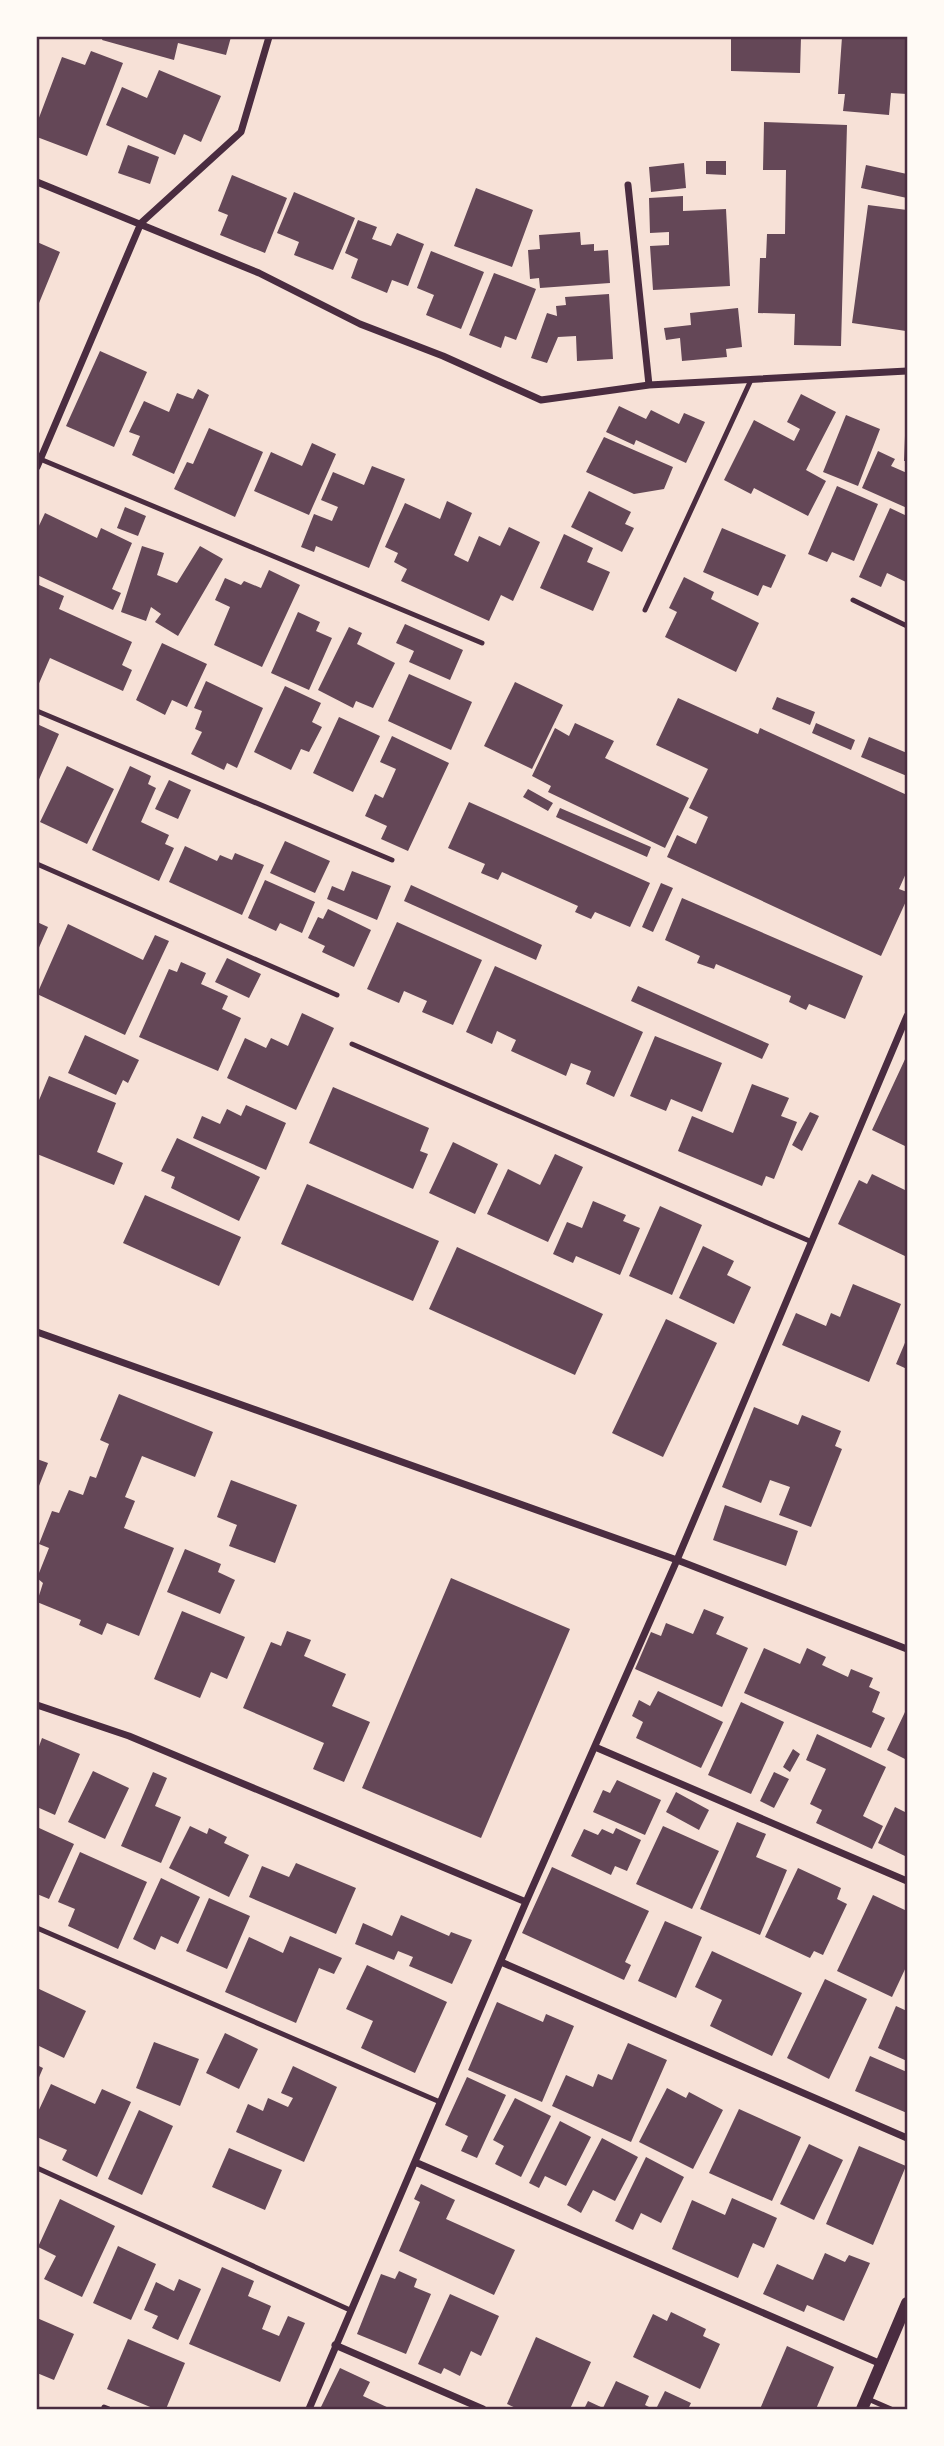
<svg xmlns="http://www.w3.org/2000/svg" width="944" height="2446" viewBox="0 0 944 2446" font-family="Manrope,sans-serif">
<rect width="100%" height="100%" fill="#f7e1d7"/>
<path fill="#644757" d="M103,37H231L226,55L178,43L174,60L102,40Z
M731,37H801L800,73L731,71Z
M842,37H907V94L891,93L889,115L843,111L845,94H838Z
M91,51L123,63L87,156L37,137V123L62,57L85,65Z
M159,70L221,96L201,142L184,134L175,155L106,125L122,87L147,98Z
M764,122L847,125L841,346L794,345L795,314L758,313L760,258H766L767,234H785L786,170H763Z
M128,145L159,157L150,184L118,173Z
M706,161H726V175L706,174Z
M684,163L686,188L651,192L649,167Z
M866,165L907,174V198L861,188Z
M232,175L287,198L265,253L220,235L228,215L218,211Z
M476,188L533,210L512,267L454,246Z
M294,192L355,218L333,270L294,255L299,242L277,233Z
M683,196V211L726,209L730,286L653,290L650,246L669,245V232L650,233L649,198Z
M868,205L907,210L906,331L852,323Z
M358,220L377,227L372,239L391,246L397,233L424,244L408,286L392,280L387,293L351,278L358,259L345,253Z
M580,232L581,245L594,244V251L608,250L610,283L540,288L539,278L530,279L528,250L540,249L539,235Z
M37,242L60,252L37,308Z
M431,251L484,272L461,329L426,315L434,295L417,288Z
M494,273L536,289L516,340L505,336L501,348L469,335Z
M609,294L613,359L577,361L576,336L558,337L547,363L531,358L547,313L557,316L556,306L566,305L565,297Z
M738,308L742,347L726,349L727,357L682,361L680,338L666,340L664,328L691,325L690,313Z
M100,351L147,372L114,447L66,426Z
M198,389L209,395L174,474L132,455L140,436L129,432L144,401L169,412L177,393L193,399Z
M801,394L836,412L806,470L826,481L808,516L754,488L751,494L724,480L754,420L794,441L800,429L787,422Z
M619,406L646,419L651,410L679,424L684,413L705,422L686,463L636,440L634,445L606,432Z
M846,415L880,429L858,486L823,472Z
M209,428L263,452L235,517L174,489L187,462L193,464Z
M905,436H907V461H904Z
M604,437L673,467L664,489L634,494L586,472Z
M312,443L336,454L309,515L254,491L271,452L302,466Z
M878,451L895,459L891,466L907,473V508L862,488Z
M372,466L405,479L369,568L316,546L314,552L301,547L314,514L332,521L338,507L321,500L333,472L364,485Z
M837,486L878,504L854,561L832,552L827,562L808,554Z
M589,491L631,512L625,524L634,528L622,552L571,527Z
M447,501L472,513L454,555L468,562L479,536L500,546L509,527L540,542L513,601L501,595L489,621L401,581L407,569L394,562L398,553L385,547L405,503L440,519Z
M125,507L146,516L138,536L117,528Z
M890,508L907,516V579L906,582L887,573L881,587L859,577Z
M45,513L97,538L101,528L132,543L112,589L121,593L113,610L37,575V530Z
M722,528L786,555L771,588L763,585L758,596L703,572Z
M564,534L593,548L587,562L610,572L593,611L540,588Z
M142,546L164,553L157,575L177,583L200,546L223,559L178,636L155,622L161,614L151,607L146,621L121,612Z
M269,570L300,585L262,667L214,645L230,607L215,600L225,578L241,585L244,581L261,588Z
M684,577L714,592L711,599L759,623L736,672L665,637L677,612L669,608Z
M37,584L64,596L59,609L132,642L122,665L132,670L123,691L50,658L37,688Z
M298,612L320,622L316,631L332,638L309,690L271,673Z
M405,624L463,650L450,680L409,662L414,651L396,643Z
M349,627L362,633L357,644L395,663L373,708L356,701L353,708L318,690Z
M162,643L207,664L187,707L172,700L165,715L136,700Z
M409,674L472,702L451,750L388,721Z
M206,681L263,708L237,768L227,763L224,770L191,754L202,732L195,729L202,711L194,708Z
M515,682L563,705L532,769L484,746Z
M285,686L321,703L312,722L322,727L309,752L301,749L291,770L254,752Z
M777,697L815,712L810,725L772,709Z
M678,698L758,734L760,728L907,795V871L899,889L907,892V899L881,956L667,857L677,835L696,844L708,817L689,808L708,769L656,745Z
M339,717L380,736L353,792L313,773Z
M575,723L614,741L605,758L689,798L665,848L548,792L551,786L532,776L555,728L569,736Z
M816,723L855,740L851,750L812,733Z
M37,724L59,734L37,784Z
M392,736L449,763L408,851L381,839L387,826L365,816L375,794L383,798L396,769L380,762Z
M869,737L907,753V776L861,757Z
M67,766L114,789L87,844L40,822Z
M130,766L151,776L148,784L156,788L141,822L169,835L165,844L174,848L159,881L92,850Z
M169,780L191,790L178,819L155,809Z
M528,789L553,803L548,811L523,797Z
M469,802L650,883L630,927L595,912L591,919L575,912L578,906L502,872L498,880L481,873L485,864L448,848Z
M560,808L651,847L647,857L556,817Z
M285,841L330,861L315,893L270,873Z
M185,846L217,861L220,855L232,860L235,853L264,865L242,915L169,882Z
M352,871L391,886L377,920L327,899L332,886L344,891Z
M265,880L315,902L302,933L280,923L276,931L248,918Z
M661,883L673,888L653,932L642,927Z
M411,885L542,945L536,960L404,901Z
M682,898L863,976L845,1019L809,1004L806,1010L789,1002L791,996L716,964L714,969L697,963L700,956L665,940Z
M328,909L371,930L354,967L322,952L325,946L308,938L318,917L323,919Z
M37,922L48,927L37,952Z
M397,922L482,960L453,1025L422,1012L427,1001L404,991L399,1003L367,989Z
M68,924L143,960L155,935L169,941L125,1035L37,994Z
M227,958L261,974L249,998L215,982Z
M181,962L206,973L201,984L228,996L222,1009L241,1018L218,1071L139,1037L169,969L177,972Z
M495,966L643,1032L614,1097L586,1084L591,1071L571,1063L566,1076L511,1051L516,1040L497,1031L492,1044L466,1032Z
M638,986L769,1044L762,1059L631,1001Z
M302,1013L334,1028L296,1110L227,1078L245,1038L266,1048L271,1038L288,1046Z
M85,1035L139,1060L128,1083L123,1080L116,1095L68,1073Z
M655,1036L722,1063L702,1112L671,1099L666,1111L630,1096Z
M907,1055V1147L872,1130Z
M49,1076L116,1103L97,1152L123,1163L114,1185L37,1154V1105Z
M752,1084L789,1098L781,1116L797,1122L774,1179L766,1176L762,1186L678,1151L692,1116L733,1133Z
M333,1087L429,1128L420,1151L428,1154L413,1189L309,1143Z
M246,1105L286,1123L266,1170L193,1138L202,1116L220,1124L227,1109L241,1116Z
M810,1112L819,1116L802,1151L792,1145Z
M177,1138L260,1177L239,1221L171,1188L175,1177L161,1171Z
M453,1142L498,1164L475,1214L429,1193Z
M555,1154L583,1167L548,1242L487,1214L508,1169L540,1185Z
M872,1174L907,1191L905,1213L907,1214V1257L838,1224L859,1180L867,1184Z
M307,1184L439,1241L413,1301L281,1244Z
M145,1195L241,1237L219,1286L123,1243Z
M593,1201L626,1215L623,1221L640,1228L620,1275L576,1256L573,1263L553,1254L567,1222L582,1228Z
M660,1206L702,1225L672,1295L629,1276Z
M703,1246L734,1261L727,1275L751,1287L734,1324L679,1298Z
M457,1247L603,1314L575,1375L429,1309Z
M853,1284L901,1304L869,1382L782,1345L796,1313L826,1326L831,1313L840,1317Z
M666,1319L717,1343L663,1457L612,1433Z
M907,1338V1369L896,1364Z
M119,1394L213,1432L195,1477L142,1456L125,1497L135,1501L124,1528L174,1548L139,1636L107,1623L102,1635L79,1625L81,1620L37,1602L43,1583L37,1578L49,1548L39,1544L52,1511L59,1513L69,1490L83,1495L90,1476L96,1478L109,1444L100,1440Z
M754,1407L798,1425L802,1415L841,1431L835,1446L842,1449L811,1527L779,1515L790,1487L770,1480L761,1503L722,1487Z
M37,1459L48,1463L37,1491Z
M231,1480L297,1505L275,1563L229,1546L237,1525L217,1517Z
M725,1505L798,1531L786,1566L713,1540Z
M185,1549L221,1564L218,1572L235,1580L220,1614L167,1592Z
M451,1578L570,1629L481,1838L362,1788Z
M704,1609L724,1617L716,1634L748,1648L722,1707L635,1669L651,1632L661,1636L666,1623L693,1634Z
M182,1611L245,1637L227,1679L211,1672L200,1698L154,1679Z
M287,1631L311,1640L304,1656L346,1674L332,1706L370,1722L344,1782L313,1769L324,1743L243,1708L271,1642L281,1646Z
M764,1648L800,1664L807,1648L826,1657L822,1665L848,1677L851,1669L873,1678L869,1687L880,1692L872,1712L885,1718L871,1748L744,1693Z
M658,1691L723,1722L701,1768L636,1738L643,1722L632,1716L639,1700L650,1706Z
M741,1702L784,1722L751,1794L708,1775Z
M905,1712L907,1713V1760L887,1750Z
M817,1734L886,1767L863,1816L883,1826L872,1849L816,1823L822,1810L810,1804L826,1769L806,1760Z
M42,1738L80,1754L55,1815L37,1807V1752Z
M793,1749L800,1754L790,1772L783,1767Z
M93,1771L129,1788L105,1839L68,1822Z
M153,1772L167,1778L155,1806L181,1817L161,1863L121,1846Z
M774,1772L789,1779L774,1808L760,1801Z
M617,1780L661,1800L645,1835L593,1812L603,1790L610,1793Z
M676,1792L709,1810L699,1830L666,1812Z
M895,1807L907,1813V1857L878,1843Z
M737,1822L766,1834L756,1857L787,1870L760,1935L700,1909Z
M190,1826L207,1834L209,1828L227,1837L224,1843L249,1855L229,1897L169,1868Z
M663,1826L719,1851L692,1909L636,1884Z
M37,1827L74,1844L49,1899L37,1894Z
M616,1828L641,1840L627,1871L615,1866L611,1875L571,1856L584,1829L598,1835L602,1829L613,1834Z
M80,1852L147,1882L118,1949L68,1926L75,1909L58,1902Z
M296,1863L356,1888L336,1934L249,1897L262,1866L289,1877Z
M552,1867L649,1911L625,1962L631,1965L624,1980L522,1933Z
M798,1868L841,1888L837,1899L847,1904L823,1955L814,1951L810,1958L765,1937Z
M161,1878L200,1897L178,1944L161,1936L155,1950L133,1939Z
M873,1895L907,1911V1965L892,1997L837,1971Z
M209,1898L250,1916L227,1969L186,1951Z
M401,1915L449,1936L451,1932L472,1940L452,1984L409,1966L413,1957L398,1951L394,1960L355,1944L363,1923L392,1936Z
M665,1921L702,1937L676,1998L638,1981Z
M290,1936L342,1958L334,1974L319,1968L296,2023L225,1992L249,1937L283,1953Z
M712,1951L802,1993L772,2056L710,2026L722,2000L695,1987Z
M367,1965L447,2002L415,2073L361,2048L373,2021L346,2009Z
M825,1979L867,1999L829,2079L787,2058Z
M37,1988L86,2011L64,2058L37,2045Z
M497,2002L543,2022L546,2014L574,2026L542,2102L468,2070Z
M896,2006L907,2011V2061L878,2048Z
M225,2033L258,2049L239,2089L206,2073Z
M154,2042L199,2059L180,2106L136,2088Z
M628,2043L667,2060L631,2142L552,2106L566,2075L593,2087L598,2074L612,2080Z
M870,2056L907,2072V2113L855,2091Z
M37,2065L43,2068L37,2082Z
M293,2066L337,2087L304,2162L236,2132L248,2104L263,2111L268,2098L288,2107L293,2098L281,2093Z
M467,2077L506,2095L477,2158L461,2151L468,2136L445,2125Z
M51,2084L95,2104L102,2089L131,2102L97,2177L62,2160L67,2150L37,2137V2114Z
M667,2088L686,2098L689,2092L723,2110L693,2169L639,2142Z
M515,2098L551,2116L521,2177L495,2164L504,2146L493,2140Z
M739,2109L801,2137L772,2201L709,2173Z
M139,2110L173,2126L142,2195L108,2179Z
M560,2121L591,2137L566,2186L545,2176L539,2188L529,2183Z
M602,2138L638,2157L615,2201L593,2190L581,2213L567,2205Z
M809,2144L843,2160L814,2220L780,2204Z
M859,2146L906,2166L873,2245L826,2224Z
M229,2148L282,2170L265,2210L212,2187Z
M646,2157L684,2177L661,2223L641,2213L633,2230L615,2221Z
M421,2184L455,2200L446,2219L515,2250L494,2295L399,2251L420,2202L414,2199Z
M732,2198L777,2218L764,2248L753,2243L738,2278L672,2249L692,2200L725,2215Z
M60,2199L115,2226L82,2297L44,2279L56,2256L38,2247Z
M118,2246L156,2264L131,2320L93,2303Z
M825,2253L845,2262L849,2255L870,2263L844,2321L807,2305L804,2312L763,2294L777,2264L813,2280Z
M222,2267L254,2281L248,2296L271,2306L262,2329L279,2336L288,2316L305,2323L280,2382L189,2344Z
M399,2271L417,2279L414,2287L431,2294L406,2354L357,2334L381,2274L395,2279Z
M179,2279L201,2289L178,2340L152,2328L158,2316L144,2310L156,2282L174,2291Z
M450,2294L499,2316L481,2356L471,2351L460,2376L444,2368L441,2374L418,2364Z
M671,2312L706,2329L703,2336L720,2344L700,2389L633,2357L653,2314L667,2321Z
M37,2318L74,2334L54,2380L37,2373Z
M536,2337L591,2362L570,2409H518L507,2404Z
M128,2339L185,2363L166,2409H155L107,2389Z
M787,2346L834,2367L816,2409H760Z
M340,2368L370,2382L363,2396L391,2409H320Z
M616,2381L649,2396L645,2405L653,2409H584L588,2401L603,2408Z
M665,2391L691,2403L688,2409H656Z"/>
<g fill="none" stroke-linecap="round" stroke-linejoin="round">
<path stroke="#4a2c40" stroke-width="5" d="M40,459L482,643
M853,600L907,626
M645,610L751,380
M37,711L392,860
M37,864L337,995
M352,1044L812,1242
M37,1928L440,2102
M37,2168L350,2310
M868,2399L891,2409
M104,2407L109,2409"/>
<path stroke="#4a2c40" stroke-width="7" d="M37,182L259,273L360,324L443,356L541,400L649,385L907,371
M628,185L649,385
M37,467L141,223L241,132L269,37
M37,1332L677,1560L907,1649
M37,1705L129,1736L526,1902
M595,1747L907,1881
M501,1962L907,2138
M415,2162L881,2364
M335,2345L483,2409
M309,2409L526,1902L677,1560L907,1016"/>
<path stroke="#4a2c40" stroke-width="12" d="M862,2409L907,2303"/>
</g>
<rect width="944" height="2446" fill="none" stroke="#fffaf5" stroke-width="77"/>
<rect x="38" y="38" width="868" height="2370" fill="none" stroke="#4a2c40" stroke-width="2.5"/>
</svg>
